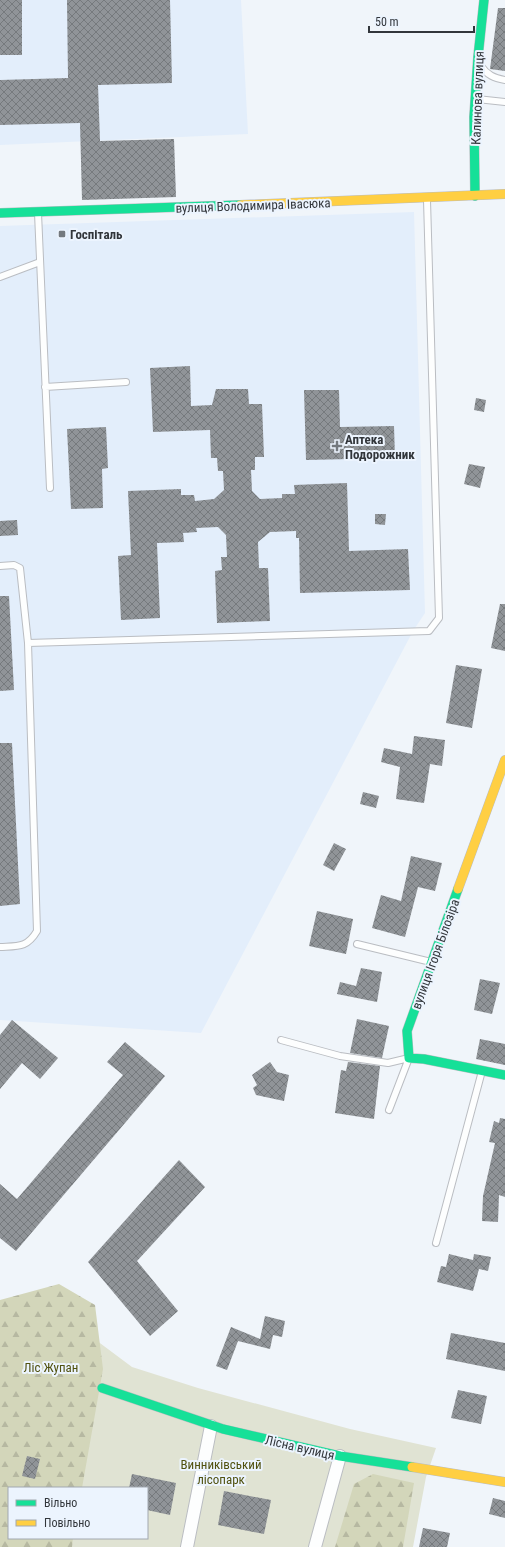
<svg xmlns="http://www.w3.org/2000/svg" width="505" height="1547" viewBox="0 0 505 1547" font-family="'Roboto Condensed',sans-serif">
<defs>
<pattern id="forest-firs" width="22" height="20" patternUnits="userSpaceOnUse"><rect width="22" height="20" fill="#d3d6ba"/><path d="M5 1l3.5 6h-7zM16 11l3.5 6h-7z" fill="#b6b8a1"/></pattern>
<pattern id="building-cross-hatch" width="8" height="8" patternUnits="userSpaceOnUse"><rect width="8" height="8" fill="#909498"/><path d="M0 0l8 8M0 8l8-8" fill="none" stroke="#767a7d"/></pattern>
</defs>
<rect width="100%" height="100%" fill="#f0f5fa"/>
<path fill="#e3eefb" d="M0,0H241L248,134L0,145Z
M414,212L425,613L413,631L201,1033L0,1020V226Z"/>
<path fill="#e0e3d3" fill-rule="evenodd" d="M0,1304L61,1314L132,1367L198,1388L350,1429L436,1448L426,1477L413,1547H0ZM9,1488H147V1538H9Z"/>
<path fill="url(#forest-firs)" d="M59,1284L95,1305L103,1369L82,1488H9V1538H73L72,1547H0V1300Z
M373,1474L414,1483L403,1547H335L354,1484Z"/>
<path fill="url(#building-cross-hatch)" d="M0,0H22V55H0Z
M67,0H170L172,83L98,85L100,141L174,139L176,197L82,200L80,123L0,125V80L68,78Z
M498,8H505V71L490,69Z
M190,366L191,406L212,405L216,389H248L249,404H262L264,457H255V470H251L252,491L260,499L282,498V494H295L294,485L347,483L349,551L408,549L410,590L300,593L299,538H296V531L270,532L258,542L259,568H268L270,621L217,623L215,571L222,570L221,557H227L226,535L218,527L196,528L197,532L183,533L184,542L157,543L160,618L121,620L118,556L131,555L128,491L181,489V495H194L195,501L214,499L224,490L223,471H218L217,458H211L210,430L153,432L150,368Z
M304,390H339L340,427L394,426L395,458L306,460Z
M476,398L486,400L484,412L474,410Z
M106,427L108,468L102,469L103,508L71,509L67,429Z
M469,464L485,467L480,488L464,484Z
M375,514H386L385,525L375,524Z
M17,520L18,535L0,536V521Z
M0,596H9L14,690L0,691Z
M500,604H505V651L491,648Z
M456,665L482,669L472,728L446,723Z
M414,736L445,740L442,766L430,764L424,803L396,799L400,767L381,762L384,748L412,754Z
M0,743H12L20,904L0,906Z
M363,792L379,796L376,808L360,804Z
M334,843L346,849L334,871L323,865Z
M411,856L442,863L435,891L418,887L405,937L372,928L381,895L401,901Z
M317,911L353,919L346,954L309,946Z
M361,968L382,972L377,1002L337,994L340,982L356,986Z
M480,979L500,983L492,1014L474,1010Z
M357,1019L389,1026L382,1058L350,1053Z
M12,1020L58,1058L40,1079L22,1063L0,1089V1035Z
M480,1039L505,1044V1065L476,1059Z
M125,1042L165,1076L16,1251L0,1238V1184L17,1199L123,1075L107,1062Z
M270,1062L277,1072L289,1075L284,1101L256,1095L253,1088L257,1085L252,1075Z
M348,1062L380,1066L374,1119L335,1113L341,1070L346,1071Z
M500,1118L505,1119V1197L499,1195L498,1222L482,1221L483,1196L495,1143L489,1142L494,1121L499,1123Z
M179,1160L205,1187L137,1261L178,1311L150,1336L88,1262Z
M449,1254L473,1260L474,1254L491,1257L488,1271L479,1269L473,1291L437,1282L441,1266L446,1267Z
M265,1316L285,1321L282,1337L273,1335L270,1349L238,1341L227,1370L216,1366L231,1327L260,1339Z
M451,1333L505,1343V1371L446,1359Z
M458,1390L487,1396L481,1424L451,1418Z
M27,1456L40,1459L35,1479L22,1476Z
M132,1474L176,1483L170,1515L147,1510V1488H129Z
M224,1491L271,1500L264,1534L218,1525Z
M493,1498L505,1501V1518L489,1514Z
M423,1528L450,1533L447,1547H419Z"/>
<g fill="none" stroke-linecap="round" stroke-linejoin="round">
<g stroke="#babdc2" stroke-width="8">
<path id="lane" d="M481,66C487,75 494,78 505,80
M477,99L505,102
M38,213L50,488
M0,277L40,262
M45,387L126,382
M0,566L14,565L20,568L28,643L37,931C27,948 18,946 0,947
M28,643L429,631L439,618L427,200
M357,944L431,962
M281,1040L340,1056L388,1063L409,1058L389,1110
M436,1243L482,1071"/>
</g>
<g stroke="#babdc2" stroke-width="14">
<path id="street" d="M187,1547L211,1426
M315,1547L340,1456"/>
</g>
<g stroke="#babdc2" stroke-width="10">
<path id="fast" d="M475,196L474,117L478,57L484,0
M0,213L240,205
M458,889L407,1031L409,1058L424,1059L505,1075
M102,1388L223,1429L340,1456L412,1467"/>
</g>
<g stroke="#babdc2" stroke-width="10">
<path id="slow" d="M240,205L505,194
M458,889L505,760
M412,1467L505,1482"/>
</g>
<use href="#lane" stroke="#fdfefe" stroke-width="6"/>
<use href="#street" stroke="#fdfefe" stroke-width="12"/>
<use href="#fast" stroke="#16e098" stroke-width="9"/>
<use href="#slow" stroke="#ffcf43" stroke-width="9"/>
</g>
<g fill="#74797e" stroke="#ecf4fe" stroke-width="1.5">
<rect x="58" y="230" width="8" height="8" rx="2"/>
<path d="M335 440h4v4h4v4h-4v4h-4v-4h-4v-4h4z"/>
</g>
<g text-anchor="middle" stroke-width="4" stroke-linejoin="round" paint-order="stroke">
<g font-size="13" fill="#32363b" stroke="#ecf4fe">
<text transform="translate(477 98) rotate(-88)" y="5">Калинова вулиця</text>
<text transform="translate(253 205) rotate(-2)" y="5">вулиця Володимира Івасюка</text>
<text transform="translate(435 954) rotate(-70)" y="5">вулиця Ігоря Білозіра</text>
<text transform="translate(300 1447) rotate(13)" y="5">Лісна вулиця</text>
</g>
<g font-size="13" font-weight="bold" fill="#32363b" stroke="#ecf4fe" text-anchor="start">
<text x="70" y="239">Госпіталь</text>
<text x="345" y="444">Аптека<tspan x="345" dy="15">Подорожник</tspan></text>
</g>
<g font-size="13" fill="#50510f" stroke="#ecf4fe">
<text x="51" y="1372">Ліс Жупан</text>
<text x="221" y="1469">Винниківський<tspan x="221" dy="15">лісопарк</tspan></text>
</g>
</g>
<rect x="8" y="1487" width="140" height="52" fill="#ecf4fe" stroke="#a2a8b0"/>
<rect x="16" y="1500" width="20" height="6" fill="#16e098" stroke="#a2a8b0"/>
<text x="44" y="1507" font-size="12" fill="#32363b">Вільно</text>
<rect x="16" y="1520" width="20" height="6" fill="#ffcf43" stroke="#a2a8b0"/>
<text x="44" y="1527" font-size="12" fill="#32363b">Повільно</text>
<path d="M369 26v6h105v-6" fill="none" stroke="#32363b" stroke-width="2"/>
<text x="375" y="26" font-size="12" fill="#32363b" stroke="#ecf4fe" stroke-width="3" paint-order="stroke">50 m</text>
</svg>
